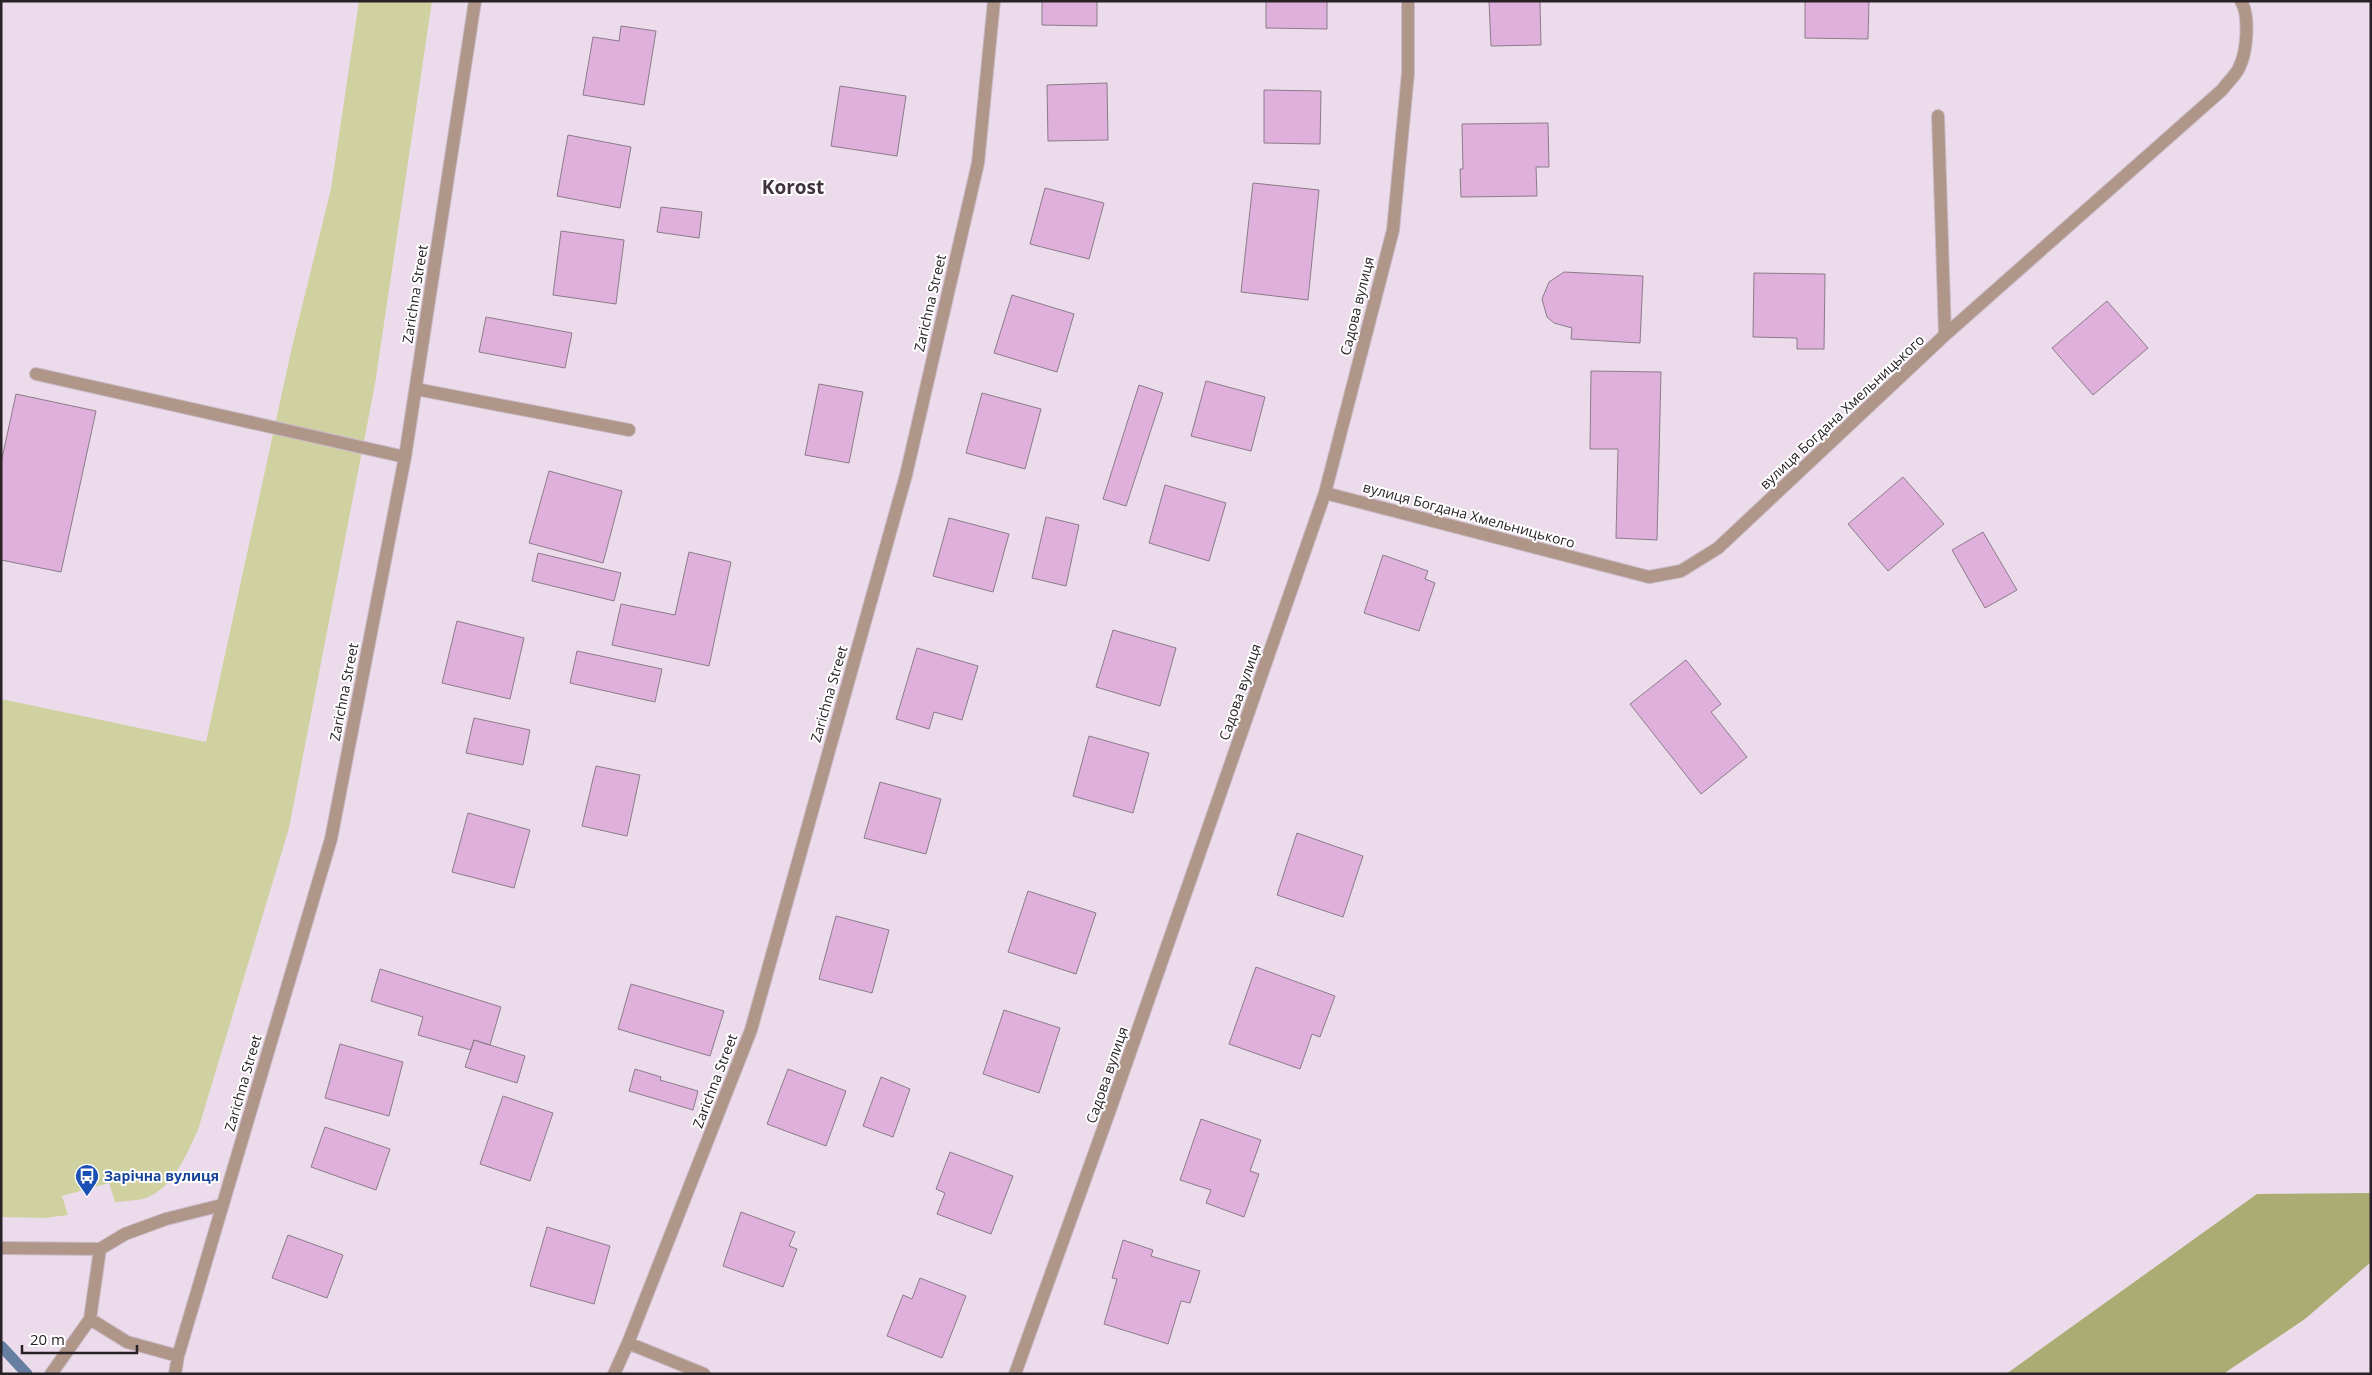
<svg xmlns="http://www.w3.org/2000/svg" width="2372" height="1375" viewBox="0 0 2372 1375" font-family="'Open Sans',sans-serif">
<rect width="100%" height="100%" fill="#ecdbea"/>
<path fill="#cfd1a1" d="M359,1H432L375,384L289,828L198,1130C186,1155 174,1187 146,1198C137,1201 124,1201 115,1202L109,1183L62,1196L68,1215L44,1218L1,1217V699L206,742L292,347L331,189Z"/>
<path fill="#aaac73" d="M2371,1193V1262L2305,1319L2223,1374H2006L2257,1194Z"/>
<g fill="none" stroke-linecap="round" stroke-linejoin="round">
<path stroke="#667e9f" stroke-width="11" d="M1,1346L27,1374"/>
</g>
<path fill="#dfb0db" stroke="#8b7c8a" d="M1042,1H1097V26L1042,25Z
M1266,1H1327V29L1266,28Z
M1489,1H1540L1541,45L1491,46Z
M1805,1H1869L1868,39L1805,38Z
M621,26L656,31L644,105L583,95L593,37L619,41Z
M1107,83L1108,140L1048,141L1047,85Z
M840,86L906,96L897,156L831,146Z
M1264,90L1321,91L1320,144L1264,143Z
M1548,123L1549,167H1536L1537,196L1461,197L1460,169H1463L1462,124Z
M568,135L631,147L620,208L557,196Z
M1253,183L1319,190L1308,300L1241,292Z
M1045,188L1104,203L1089,259L1030,244Z
M661,207L702,212L699,238L657,232Z
M561,231L624,240L616,304L553,295Z
M1564,272L1643,276L1640,343L1571,339L1572,328L1554,323L1547,317L1542,299L1549,282Z
M1754,273L1825,274L1824,349H1797V338L1753,337Z
M1012,295L1074,314L1057,372L994,353Z
M2107,301L2148,348L2093,395L2052,348Z
M486,317L572,333L565,368L479,352Z
M1591,371L1661,372L1657,540L1616,538L1618,449H1590Z
M1206,381L1265,397L1251,451L1191,436Z
M819,384L863,392L849,463L805,455Z
M1139,385L1163,393L1126,506L1103,499Z
M982,393L1041,409L1025,469L966,453Z
M16,394L96,411L61,572L1,560V463Z
M549,471L622,491L603,563L529,543Z
M1903,477L1944,524L1888,571L1848,524Z
M1165,485L1226,503L1209,561L1149,543Z
M1046,517L1079,525L1066,586L1032,578Z
M949,518L1009,534L993,592L933,576Z
M1983,532L2017,590L1985,608L1952,550Z
M689,552L731,562L709,666L612,645L621,604L675,615Z
M538,553L621,573L614,601L532,581Z
M1383,555L1428,571L1425,579L1435,583L1419,631L1364,613Z
M457,621L524,638L510,699L442,683Z
M1113,630L1176,648L1160,706L1096,687Z
M917,648L978,666L962,720L934,712L929,729L896,719Z
M577,651L662,669L655,702L570,683Z
M1686,660L1721,704L1711,712L1747,757L1701,794L1630,704Z
M474,718L530,730L523,765L466,753Z
M1089,736L1149,753L1133,813L1073,796Z
M596,766L640,775L627,836L582,826Z
M880,782L941,799L926,854L864,838Z
M468,813L530,830L514,888L452,872Z
M1297,833L1363,856L1343,917L1277,895Z
M1028,891L1096,913L1076,974L1008,952Z
M836,916L889,930L872,993L819,979Z
M1256,967L1335,996L1320,1037L1312,1034L1300,1069L1229,1044Z
M380,969L501,1007L490,1045L474,1040L471,1050L418,1035L423,1017L371,1001Z
M631,984L724,1011L710,1056L618,1029Z
M1004,1010L1060,1028L1039,1093L983,1074Z
M474,1040L525,1056L517,1083L465,1067Z
M340,1044L403,1062L389,1116L325,1098Z
M635,1069L661,1077L660,1080L698,1091L693,1110L629,1091Z
M788,1069L846,1091L826,1146L767,1124Z
M881,1077L910,1089L893,1137L863,1126Z
M503,1096L553,1113L530,1181L480,1164Z
M1201,1119L1261,1140L1250,1171L1259,1174L1244,1217L1206,1203L1211,1190L1180,1180Z
M325,1127L390,1149L376,1190L311,1167Z
M950,1152L1013,1176L991,1234L937,1214L945,1193L936,1189Z
M741,1212L795,1232L789,1246L797,1249L783,1287L723,1266Z
M547,1227L610,1246L594,1304L530,1286Z
M288,1235L343,1255L327,1298L272,1278Z
M1123,1240L1153,1250L1151,1256L1200,1271L1190,1303L1181,1301L1168,1344L1104,1324L1117,1279L1112,1278Z
M920,1278L966,1296L942,1358L887,1336L903,1295L912,1299Z"/>
<g fill="none" stroke-linecap="round" stroke-linejoin="round">
<g stroke="#c9bac7" stroke-width="14">
<path id="minor" d="M1938,116L1945,335
M36,374L405,457
M416,389L629,430
M1325,493L1649,577L1681,571L1718,548L1945,335L2222,90C2227,83 2235,76 2239,68C2247,52 2250,16 2241,1
M1,1248L100,1249L125,1234L166,1219L222,1205
M90,1319L127,1342L178,1356
M628,1343L704,1374
M51,1374L90,1319L100,1249
M175,1374L178,1356L331,839L405,457L475,1
M614,1374L628,1343L751,1030L906,475L978,163L994,1
M1015,1374L1111,1107L1325,493L1393,230L1408,73V1"/>
</g>
<use href="#minor" stroke="#af9689" stroke-width="12"/>
</g>
<defs>
<g id="bus-pin" transform="scale(1.25)"><path d="M0 17L-7.5 6A9.5 9.5 0 1 1 7.5 6Z" fill="#1a4fb4" stroke="#fff"/><path d="M-5-6H5V4H4V6H2V4H-2V6H-4V4H-5ZM-3.5-4V0h7V-4ZM-3.5 1.2v1.5H-2V1.2ZM2 1.2v1.5H3.5V1.2Z" fill="#fff"/></g>
</defs>
<g fill-rule="evenodd">
<use href="#bus-pin" x="87" y="1176"/>
</g>
<g text-anchor="middle" stroke-width="4" stroke-linejoin="round" paint-order="stroke">
<g font-size="14" fill="#282227" stroke="#fff">
<text transform="translate(415 294) rotate(-81)" y="5">Zarichna Street</text>
<text transform="translate(930 303) rotate(-77)" y="5">Zarichna Street</text>
<text transform="translate(1357 306) rotate(-76)" y="5">Садова вулиця</text>
<text transform="translate(1842 412) rotate(-43)" y="5">вулиця Богдана Хмельницького</text>
<text transform="translate(1469 515) rotate(15)" y="5">вулиця Богдана Хмельницького</text>
<text transform="translate(344 692) rotate(-79)" y="5">Zarichna Street</text>
<text transform="translate(1240 692) rotate(-71)" y="5">Садова вулиця</text>
<text transform="translate(829 694) rotate(-74)" y="5">Zarichna Street</text>
<text transform="translate(1107 1075) rotate(-71)" y="5">Садова вулиця</text>
<text transform="translate(715 1081) rotate(-69)" y="5">Zarichna Street</text>
<text transform="translate(243 1083) rotate(-74)" y="5">Zarichna Street</text>
</g>
<g font-size="14" font-weight="bold" fill="#164399" stroke="#fff" text-anchor="start">
<text x="104" y="1181">Зарічна вулиця</text>
</g>
<g font-size="19" font-weight="bold" fill="#40333f" stroke="#fff">
<text x="793" y="194">Korost</text>
</g>
</g>
<rect width="2372" height="1375" fill="none" stroke="#282227" stroke-width="5"/>
<path d="M22 1345v8h115v-8" fill="none" stroke="#282227" stroke-width="2.5"/>
<text x="30" y="1345" font-size="15" fill="#282227" stroke="#ffffff" stroke-width="4" paint-order="stroke">20 m</text>
</svg>
